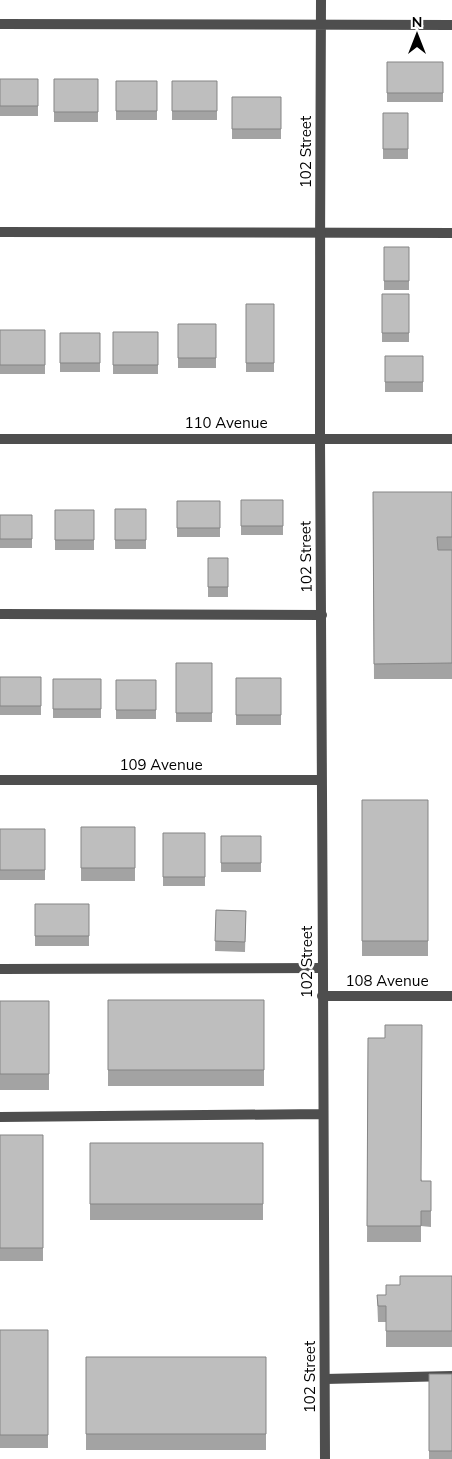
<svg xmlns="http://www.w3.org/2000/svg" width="452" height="1459" viewBox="0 0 452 1459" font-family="Mulish,sans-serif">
<rect width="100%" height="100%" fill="#fff"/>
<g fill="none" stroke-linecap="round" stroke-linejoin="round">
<path stroke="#4e4e4e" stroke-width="10" d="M0,232L452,233
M0,614L322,615
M0,969L322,968
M325,1379L452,1376"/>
<path stroke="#4e4e4e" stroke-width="10" d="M321,0C321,147 319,293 320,440C322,780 324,1119 325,1459
M0,24L452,25
M0,439H452
M0,780H321
M322,996H452
M0,1117L323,1114"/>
</g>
<path fill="#a3a3a3" d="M387,62H443V102H387Z
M0,79H38V116H0Z
M54,79H98V122H54Z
M116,81H157V120H116Z
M172,81H217V120H172Z
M232,97H281V139H232Z
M383,113H408V159H383Z
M384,247H409V290H384Z
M382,294H409V342H382Z
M246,304H274V372H246Z
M178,324H216V368H178Z
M0,330H45V374H0Z
M113,332H158V374H113Z
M60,333H100V372H60Z
M385,356H423V392H385Z
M373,492H452V679H374Z
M241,500H283V535H241Z
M177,501H220V537H177Z
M115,509H146V549H115Z
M55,510H94V550H55Z
M0,515H32V548H0Z
M208,558H228V597H208Z
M176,663H212V722H176Z
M0,677H41V715H0Z
M236,678H281V725H236Z
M53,679H101V718H53Z
M116,680H156V719H116Z
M362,800H428V956H362Z
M81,827H135V881H81Z
M0,829H45V880H0Z
M163,833H205V886H163Z
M221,836H261V872H221Z
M35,904H89V946H35Z
M216,910L246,911L245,952L215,951Z
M108,1000H264V1086H108Z
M0,1001H49V1090H0Z
M368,1038L422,1181H431V1227L421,1226V1242H367Z
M0,1135H43V1261H0Z
M90,1143H263V1220H90Z
M452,1276V1347H386V1322H378L377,1295H386L400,1285Z
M0,1330H48V1448H0Z
M86,1357H266V1450H86Z
M429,1374H452V1459H429Z"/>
<path fill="#bebebe" stroke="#858585" d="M387,62H443V93H387Z
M0,79H38V106H0Z
M54,79H98V112H54Z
M116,81H157V111H116Z
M172,81H217V111H172Z
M232,97H281V129H232Z
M383,113H408V149H383Z
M384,247H409V281H384Z
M382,294H409V333H382Z
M246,304H274V363H246Z
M178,324H216V358H178Z
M0,330H45V365H0Z
M113,332H158V365H113Z
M60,333H100V363H60Z
M385,356H423V382H385Z
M373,492H452V537H437L438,550H452V663L374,664Z
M241,500H283V526H241Z
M177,501H220V528H177Z
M115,509H146V540H115Z
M55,510H94V540H55Z
M0,515H32V539H0Z
M208,558H228V587H208Z
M176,663H212V713H176Z
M0,677H41V706H0Z
M236,678H281V715H236Z
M53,679H101V709H53Z
M116,680H156V710H116Z
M362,800H428V941H362Z
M81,827H135V868H81Z
M0,829H45V870H0Z
M163,833H205V877H163Z
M221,836H261V863H221Z
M35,904H89V936H35Z
M216,910L246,911L245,942L215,941Z
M108,1000H264V1070H108Z
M0,1001H49V1074H0Z
M385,1025H422L421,1181H431V1211H421V1226H367L368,1038H385Z
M0,1135H43V1248H0Z
M90,1143H263V1204H90Z
M400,1276H452V1331H386V1306H378L377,1295H386V1285H400Z
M0,1330H48V1435H0Z
M86,1357H266V1434H86Z
M429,1374H452V1451H429Z"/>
<g text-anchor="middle" stroke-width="5" stroke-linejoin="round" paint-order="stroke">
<g font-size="15" fill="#000" stroke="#fff">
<text transform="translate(306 152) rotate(-90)" y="5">102 Street</text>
<text x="226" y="428">110 Avenue</text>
<text transform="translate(306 557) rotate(-91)" y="5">102 Street</text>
<text x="161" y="770">109 Avenue</text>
<text transform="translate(307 962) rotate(-90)" y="5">102 Street</text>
<text x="387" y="986">108 Avenue</text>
<text transform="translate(310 1377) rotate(-90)" y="5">102 Street</text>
</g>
</g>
<g transform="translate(417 35)" stroke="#ffffff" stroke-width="4" paint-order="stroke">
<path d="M0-4L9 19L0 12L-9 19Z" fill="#000000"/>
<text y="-8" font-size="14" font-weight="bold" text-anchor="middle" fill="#000000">N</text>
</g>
</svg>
